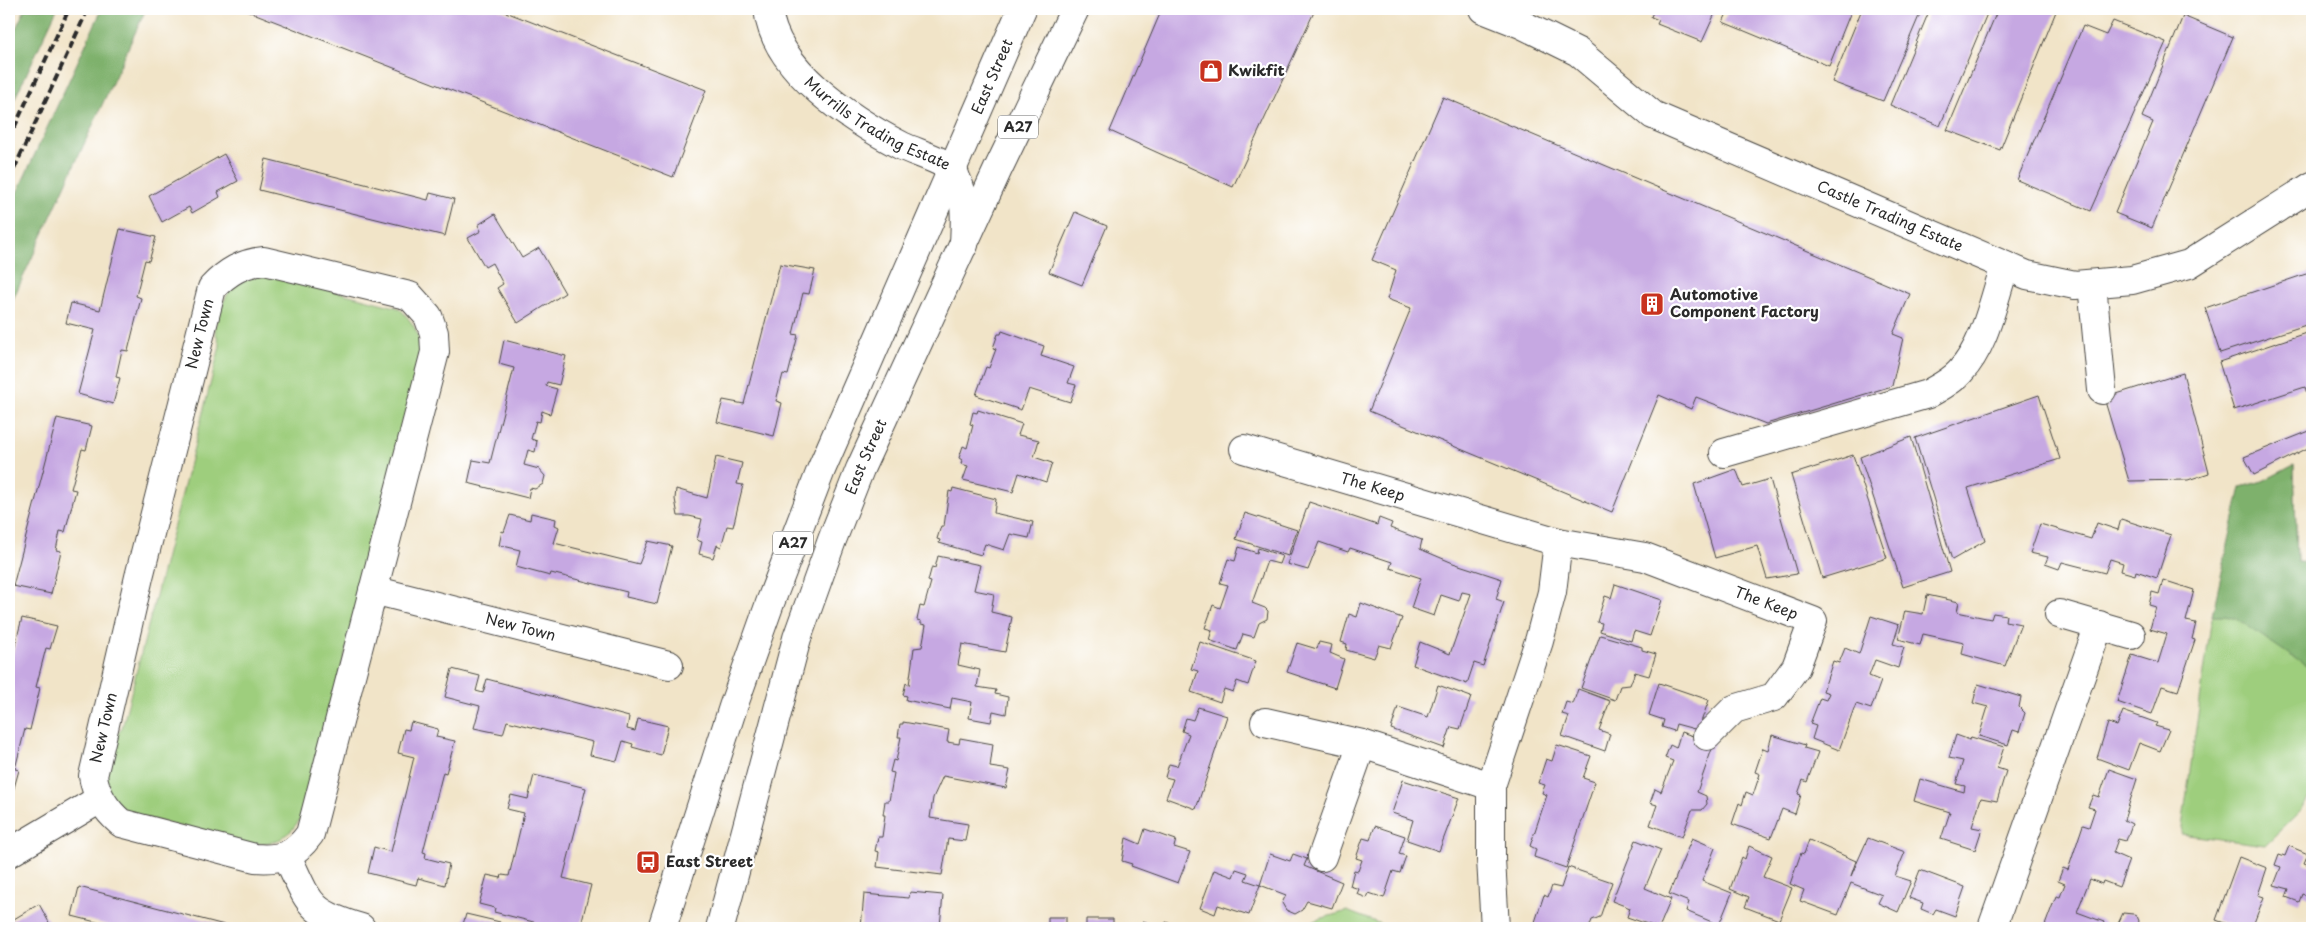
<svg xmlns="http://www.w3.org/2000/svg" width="2321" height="937" viewBox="0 0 2321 937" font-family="'Playpen Sans',sans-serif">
<rect width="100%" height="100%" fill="#fff"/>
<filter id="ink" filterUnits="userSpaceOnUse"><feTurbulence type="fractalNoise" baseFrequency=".02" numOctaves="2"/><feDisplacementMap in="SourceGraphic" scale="10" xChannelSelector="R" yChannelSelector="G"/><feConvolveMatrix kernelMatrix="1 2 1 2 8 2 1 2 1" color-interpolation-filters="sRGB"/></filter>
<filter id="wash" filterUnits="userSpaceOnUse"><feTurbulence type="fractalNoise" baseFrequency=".0096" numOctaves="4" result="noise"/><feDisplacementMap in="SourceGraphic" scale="20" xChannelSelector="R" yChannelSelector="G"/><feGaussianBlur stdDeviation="1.12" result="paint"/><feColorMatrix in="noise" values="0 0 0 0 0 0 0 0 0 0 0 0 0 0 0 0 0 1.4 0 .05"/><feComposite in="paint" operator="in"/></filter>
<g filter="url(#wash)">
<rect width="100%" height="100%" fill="#f1e4c8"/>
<path fill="#9ece7d" stroke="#647c54" d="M269,274L399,308C419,329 419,335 421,363L303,815L292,830L278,841L251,845L135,815L121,807L109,794L104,765L112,742L122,728L220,346L215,330L218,312L231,288L246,279Z
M2294,465L2297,562L2312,563V792L2302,809L2265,845L2181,834L2212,616L2236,521L2241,487L2263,481Z
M1347,911L1391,928H1297L1316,920Z"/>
<path fill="#7eb16c" stroke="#546e4c" d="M25,9H57L9,111V43Z
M102,9H146L9,308V210Z
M2294,465L2297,562L2312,563V670L2237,619L2225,616H2212L2241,487L2263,481Z"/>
<g id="blocks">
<path fill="#c6a8e2" d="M243,9H498L706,90L673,177Z
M1162,9H1306L1314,12L1233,187L1110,131Z
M1654,9H1717L1702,42L1657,24L1659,20L1651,17Z
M1729,9H1852L1829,66L1723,22Z
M1862,9H1922L1883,101L1832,82Z
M1930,9H1989L1940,126L1890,105Z
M1998,9H2057L2000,150L1947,130Z
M2183,16L2233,37L2152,228L2115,213L2153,122L2142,117Z
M2113,21L2166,42L2091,211L2017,180L2083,26L2106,35Z
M1443,97L1910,294L1893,334L1903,338L1892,386L1766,424L1696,397L1691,409L1659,395L1612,512L1369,411L1411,308L1387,299L1396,270L1372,260Z
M224,154L238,181L218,192L220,197L192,213L189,207L162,222L149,196Z
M266,159L428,200L430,193L454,199L445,236L259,190Z
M1075,212L1107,226L1082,285L1049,272Z
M495,214L522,258L539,248L565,293L518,323L497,288L503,284L492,263L485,267L468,238L481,231L478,225Z
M120,229L156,237L149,261L145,260L136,296L141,298L128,351L122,350L116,377L120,378L113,404L78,394L95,330L66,323L71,303L100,310Z
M780,264L815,270L809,294L803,293L793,334L798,335L788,375L783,374L776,401L782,403L774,436L717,422L723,400L744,404Z
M2312,272V323L2220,353L2205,308Z
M1002,331L1044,346L1041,356L1074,367L1068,383L1076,385L1070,402L1029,389L1021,410L976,395L986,367L989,368L996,349L993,348L998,334H1001Z
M2312,331V411L2305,387L2234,410L2219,362Z
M504,340L566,356L559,385L547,382L546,386L557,389L550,414L542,411L540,422L536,421L531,439L537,441L535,452L528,450L524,465L539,469L545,476L543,484L535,489L530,488L528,498L468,483L473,460L490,463L514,368L499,364Z
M2183,373L2209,473L2188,480L2129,481L2104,398Z
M2039,395L2060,459L1968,488L1985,541L1952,560L1915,438Z
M978,410L1022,424L1018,435L1039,440L1034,457L1052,463L1046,482L1019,473L1013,492L963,480L968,466L961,464L962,460L959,458L963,446L967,448L973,425L970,424L973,412L977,413Z
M57,418L92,426L86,450L82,449L71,489L76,490L65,532L60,531L56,550L61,551L51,594L13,586Z
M2312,430V446L2254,475L2244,457Z
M1911,437L1950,572L1903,587L1860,457Z
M1853,455L1887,558L1822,578L1791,475Z
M716,457L742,463L737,484L743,485L733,527L727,526L721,547L717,545L713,558L699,554L702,542L697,540L702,519L689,516H678L675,499L676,489L707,498Z
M1736,469L1743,487L1770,479L1797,574L1767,579L1757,546L1715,558L1694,484Z
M953,488L996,499L994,513L1033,522L1029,538L1010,534L1004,550L985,544L981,555L939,543L940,540L937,539L941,526H944L949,491L952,492Z
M1309,502L1377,525L1379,518L1392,523L1390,528L1422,540L1420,549L1453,563L1502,579L1496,599L1504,602L1483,666L1474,663L1467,684L1413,665L1420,642L1450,654L1471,594L1462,592L1459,601L1441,595L1434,616L1411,608L1421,578L1390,568L1392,562L1350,548L1348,552L1319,542L1308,570L1287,564Z
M531,513L556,519L555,525L559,527L554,543L639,564L648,541L672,546L657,604L626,597L627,592L551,573L550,576L516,567L520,550L499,545L502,531L504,532L510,515L530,520Z
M1245,513L1297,530L1288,556L1236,539Z
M2121,519L2171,535L2157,578L2136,571L2135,575L2121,571L2123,563L2110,559L2105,573L2062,562L2059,569L2045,564L2048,557L2030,553L2040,524L2091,539L2097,523L2118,530Z
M1239,547L1257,553L1258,548L1282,556L1279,564L1267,561L1252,603L1265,608L1268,611L1267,619L1259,623L1254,637L1243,634L1237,650L1209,640L1212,630L1205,628L1213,605L1220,608L1228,585L1220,583L1228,559L1235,561Z
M938,556L980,565L974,590L994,594L991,612L1012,617L1005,652L962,644L958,665L980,670L977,687L996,690L995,694L1008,697L1006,714L993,711L991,722L969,718L972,702L952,698L950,709L906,700L907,696L903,695L906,683L909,685L914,648L922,647L926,625L921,624V621L917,620L920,606L924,607L931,582L928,581L931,570L932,567L935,568Z
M2163,580L2194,590L2186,621L2196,623L2192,639L2195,640L2178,691L2162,686L2152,714L2117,702L2132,655L2158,663L2167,634L2150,629L2156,607L2149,605L2152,592L2159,594Z
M1615,584L1662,600L1650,636L1634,631L1631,641L1600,631L1602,623L1597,622L1605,596L1611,598Z
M1927,595L1959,602L1957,612L1991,619L1993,613L2006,615L2005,621L2021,624L2005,666L1962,654L1964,643L1923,634L1920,645L1898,639L1905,611L1923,614Z
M1361,603L1402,618L1391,648L1379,645L1374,658L1346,650L1347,644L1341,642L1349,614L1357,617Z
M1871,616L1899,625L1893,644L1904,647L1898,668L1875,660L1869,676L1881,681L1871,709L1856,704L1839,750L1812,739L1816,726L1810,724L1820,698L1826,700L1829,693L1823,691L1833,661L1839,663L1845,648L1859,654Z
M22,618L57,626L50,649L46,648L36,687L40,688L30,730L25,729L15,769L19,770L9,806V669Z
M1600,635L1642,647V650L1656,654L1649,676L1635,672L1630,685L1620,686L1615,700L1581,688Z
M1200,642L1256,661L1248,685L1237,681L1233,692L1224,689L1220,702L1191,692L1198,671L1191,669Z
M1319,642L1332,645L1330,653L1344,659L1335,688L1287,672L1297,643L1317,649Z
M452,669L480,676L476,691L483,693L487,679L629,717L627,729L635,731L638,719L668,726L661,755L632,747L633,744L623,741L617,761L590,755L593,742L507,721L503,734L474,728L480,706L445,697Z
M1659,683L1709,700L1698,730L1676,724L1674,731L1662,727L1664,720L1649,715Z
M1978,684L2021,697L2019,707L2025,713L2019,732L2013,730L2008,745L1979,736L1988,707L1973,703Z
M1438,685L1471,697L1460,729L1451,727L1444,748L1391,729L1398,707L1428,717Z
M1578,689L1610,701L1599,730L1610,734L1605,751L1562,736L1569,716L1562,714L1566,702L1573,704Z
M1198,707L1227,716L1196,809L1166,798L1173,779L1165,777L1169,764L1177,766L1189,734L1182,731L1186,718L1193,720Z
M2123,711L2157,723L2155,726L2169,730L2160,751L2139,743L2129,770L2097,758L2108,723L2117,726Z
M411,722L438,729L436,737L455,741L446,773L443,772L423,852L426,853L425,858L449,864L445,885L418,878L416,885L368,873L374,847L391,852L414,757L398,753L404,729L409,730Z
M903,722L949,730L947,742L959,744L960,738L993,744L990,767L1010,770L1006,788L943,776L933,798L930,818L968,824L965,841L948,839L942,875L877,867L879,852L875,851L878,837H882L885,815H883L885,801H889L894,773L890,772L893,760L896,761L901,737H898L900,724H903Z
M1681,732L1714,743L1697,792L1706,796L1707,804L1702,810H1692L1682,837L1650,825L1657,805L1650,803L1655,789L1661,792L1673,761L1665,758L1670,745L1676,748Z
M1772,735L1805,745L1804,748L1818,752L1807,782L1803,780L1798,794L1801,795L1795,814L1782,809L1771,838L1732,824L1739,803L1742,805L1746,792L1753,795L1760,774L1755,772L1763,748L1768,750Z
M1956,735L1970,740L1971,737L2004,747L1997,768L2006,771L1997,801L1981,798L1972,827L1982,829L1975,850L1941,839L1950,812L1914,801L1920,779L1964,792L1965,786L1956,784L1963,761L1949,758Z
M1557,745L1591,756L1583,778L1595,782L1566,868L1534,857L1536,849L1530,846L1547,795L1542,793L1545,785L1538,783L1546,759L1552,761Z
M2109,769L2137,779L2124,820L2132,824L2126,841L2118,839L2113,853L2129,860L2119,887L2103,881L2102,884L2090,879L2077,912L2104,922L2102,928H2044L2056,896L2060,897L2065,884L2058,881L2063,868L2068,870L2083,825L2089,827L2095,809L2088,807L2093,795L2099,797Z
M534,775L586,788L563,878L591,885L580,928H557L494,912L495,908L479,904L487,875L501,878L502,875L509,876L524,813L507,809L511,795L528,799Z
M1403,780L1459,798L1439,851L1407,840L1413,820L1392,813Z
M1375,826L1405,836L1399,854L1406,856L1400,873L1393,871L1384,898L1369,893L1367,898L1357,894L1359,889L1350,886L1354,870L1358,871L1362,860L1356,858L1363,838L1370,840Z
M1145,829L1176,840L1174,847L1190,852L1178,883L1131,866L1132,864L1122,861L1126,838L1140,844Z
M1692,838L1715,848L1702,881L1732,893L1719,925L1686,911L1689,902L1669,894Z
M1868,838L1905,852L1895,876L1911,881L1898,912L1878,903L1882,895L1851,883L1838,915L1800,901L1804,890L1790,884L1801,853L1804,854L1809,840L1856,861L1851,876Z
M1636,840L1661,850L1645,888L1671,899L1659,928L1627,917L1630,908L1612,901Z
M1749,846L1772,856L1763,877L1792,888L1779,920L1745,907L1749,897L1730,889L1742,857L1745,859Z
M2289,846L2308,854L2304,863L2312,866V898L2302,894L2299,902L2286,897L2289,889L2274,885L2281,867L2275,865L2279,854L2285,856Z
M1270,854L1290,861L1293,854L1307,859L1304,866L1342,882L1332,908L1307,901L1302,910L1295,914L1286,910L1282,903L1286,895L1260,885Z
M2239,857L2267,868L2258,895L2264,897L2252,928H2238L2216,920Z
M1568,867L1612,882L1600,917L1592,920L1589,928H1533L1544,895L1548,897L1552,886L1561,888Z
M1236,869L1248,873L1245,880L1260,885L1249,915L1218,905L1215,914L1200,908L1214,870L1233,877Z
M1920,870L1965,887L1955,916L1936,909L1933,914L1921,909L1923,903L1909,898Z
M79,887L236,928H120L72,916Z
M910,892L943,895L940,926H943V928H861L864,894L909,898Z
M39,904L52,928H9V922Z
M2123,913L2133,914L2137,916L2139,921L2137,928H2116Z
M466,914L500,922L499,928H462Z
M1048,917H1066V928H1048Z
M1086,919H1113V928H1086Z
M1143,921L1163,928H1141Z
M1166,922L1177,926L1176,928H1163Z"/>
</g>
</g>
<g filter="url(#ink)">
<use href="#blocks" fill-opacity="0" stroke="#494743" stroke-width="1"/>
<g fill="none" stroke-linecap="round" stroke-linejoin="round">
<g stroke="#494743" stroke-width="30">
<g id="minor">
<path id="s1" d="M768,9C774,70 852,120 902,146C915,152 941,160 951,168C954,170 955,175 956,178C967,200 965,221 964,245"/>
<path id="s2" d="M1483,9L1521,24L1578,52L1653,115L2027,275L2075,285L2132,280L2189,264L2312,186"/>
<path d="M264,261L410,296L428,316L434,333L435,352L310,834C294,856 281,860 255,858L121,823C106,810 96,796 93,776L139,577L212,288C227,272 242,263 264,261Z"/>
<path d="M2092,284L2102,390"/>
<path id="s3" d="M1244,449L1558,542L1552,592L1539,641L1491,786V859L1495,928"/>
<path d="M1724,453L1928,394C1938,388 1951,382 1960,372C1986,344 1993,301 2005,266"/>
<path id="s4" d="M1558,542L1645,557L1813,621L1796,667L1774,697L1734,709L1707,736"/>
<path id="s5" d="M373,590L669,665"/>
<path d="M2059,614L2131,635"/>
<path d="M1265,722L1362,744L1491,786"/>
<path d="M9,853L100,799"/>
<path d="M287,856C310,904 307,912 361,928"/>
<path d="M1322,857L1362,744"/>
<path d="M1992,928L2099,625"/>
</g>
</g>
<g stroke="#494743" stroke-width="30">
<g id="major">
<path id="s6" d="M662,928L733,707L770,603L821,470L1022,9"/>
<path id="s7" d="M720,928L797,638L832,540L860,469L998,169L1075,9"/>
</g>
</g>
<use href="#minor" stroke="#fff" stroke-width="28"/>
<use href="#major" stroke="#fff" stroke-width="28"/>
<path stroke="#2b2b2b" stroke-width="4" stroke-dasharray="8 4" stroke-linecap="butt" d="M9,139L69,9
M9,180L88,9"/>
</g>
</g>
<defs>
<g id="shop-square" transform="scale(1.25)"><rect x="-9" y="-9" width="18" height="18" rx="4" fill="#c8321e" stroke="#fff"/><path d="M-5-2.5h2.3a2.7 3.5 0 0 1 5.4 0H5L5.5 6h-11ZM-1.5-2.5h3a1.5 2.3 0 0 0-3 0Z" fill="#fff"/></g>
<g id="building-square" transform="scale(1.25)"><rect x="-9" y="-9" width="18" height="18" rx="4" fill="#c8321e" stroke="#fff"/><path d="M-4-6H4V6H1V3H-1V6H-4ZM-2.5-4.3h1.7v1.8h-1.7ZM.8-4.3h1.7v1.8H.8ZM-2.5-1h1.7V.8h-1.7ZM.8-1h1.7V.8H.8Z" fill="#fff"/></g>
<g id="bus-square" transform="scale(1.25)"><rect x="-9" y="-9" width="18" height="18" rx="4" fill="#c8321e" stroke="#fff"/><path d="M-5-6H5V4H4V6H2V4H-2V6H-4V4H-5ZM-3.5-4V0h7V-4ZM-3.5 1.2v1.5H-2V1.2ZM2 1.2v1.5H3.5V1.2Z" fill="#fff"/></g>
</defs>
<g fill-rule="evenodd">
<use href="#shop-square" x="1211" y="71"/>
<use href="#building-square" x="1652" y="304"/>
<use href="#bus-square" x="648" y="862"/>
</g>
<g text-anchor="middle" stroke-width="4.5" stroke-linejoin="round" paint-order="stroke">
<g fill="#fff" stroke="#6b6b6b" stroke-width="1">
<rect x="998" y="115.5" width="40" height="23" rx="4"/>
<rect x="773" y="531.5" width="40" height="23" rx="4"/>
</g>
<g font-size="14" font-weight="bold" fill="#2b2b2b">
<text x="1018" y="132">A27</text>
<text x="793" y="548">A27</text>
</g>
<g font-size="15" font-weight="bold" fill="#2b2b2b" stroke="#fff" text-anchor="start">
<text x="1228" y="76">Kwikfit</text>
<text x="1670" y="300">Automotive<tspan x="1670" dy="17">Component Factory</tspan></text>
<text x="666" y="867">East Street</text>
</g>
<g font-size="15" fill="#2b2b2b" stroke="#fff">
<text dy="5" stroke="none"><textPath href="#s6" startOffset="914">East Street</textPath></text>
<text dy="5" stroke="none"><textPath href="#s1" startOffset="166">Murrills Trading Estate</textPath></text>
<text dy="5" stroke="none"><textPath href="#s2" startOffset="460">Castle Trading Estate</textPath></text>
<text transform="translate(200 334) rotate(-76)" y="5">New Town</text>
<text dy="5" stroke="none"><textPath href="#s7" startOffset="494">East Street</textPath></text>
<text dy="5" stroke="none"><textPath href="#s3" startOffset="134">The Keep</textPath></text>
<text dy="5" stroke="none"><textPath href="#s4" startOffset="218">The Keep</textPath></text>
<text dy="5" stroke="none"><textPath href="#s5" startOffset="152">New Town</textPath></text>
<text transform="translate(104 728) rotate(-77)" y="5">New Town</text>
</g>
</g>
<rect width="2321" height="937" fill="none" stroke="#fff" stroke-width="30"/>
</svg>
